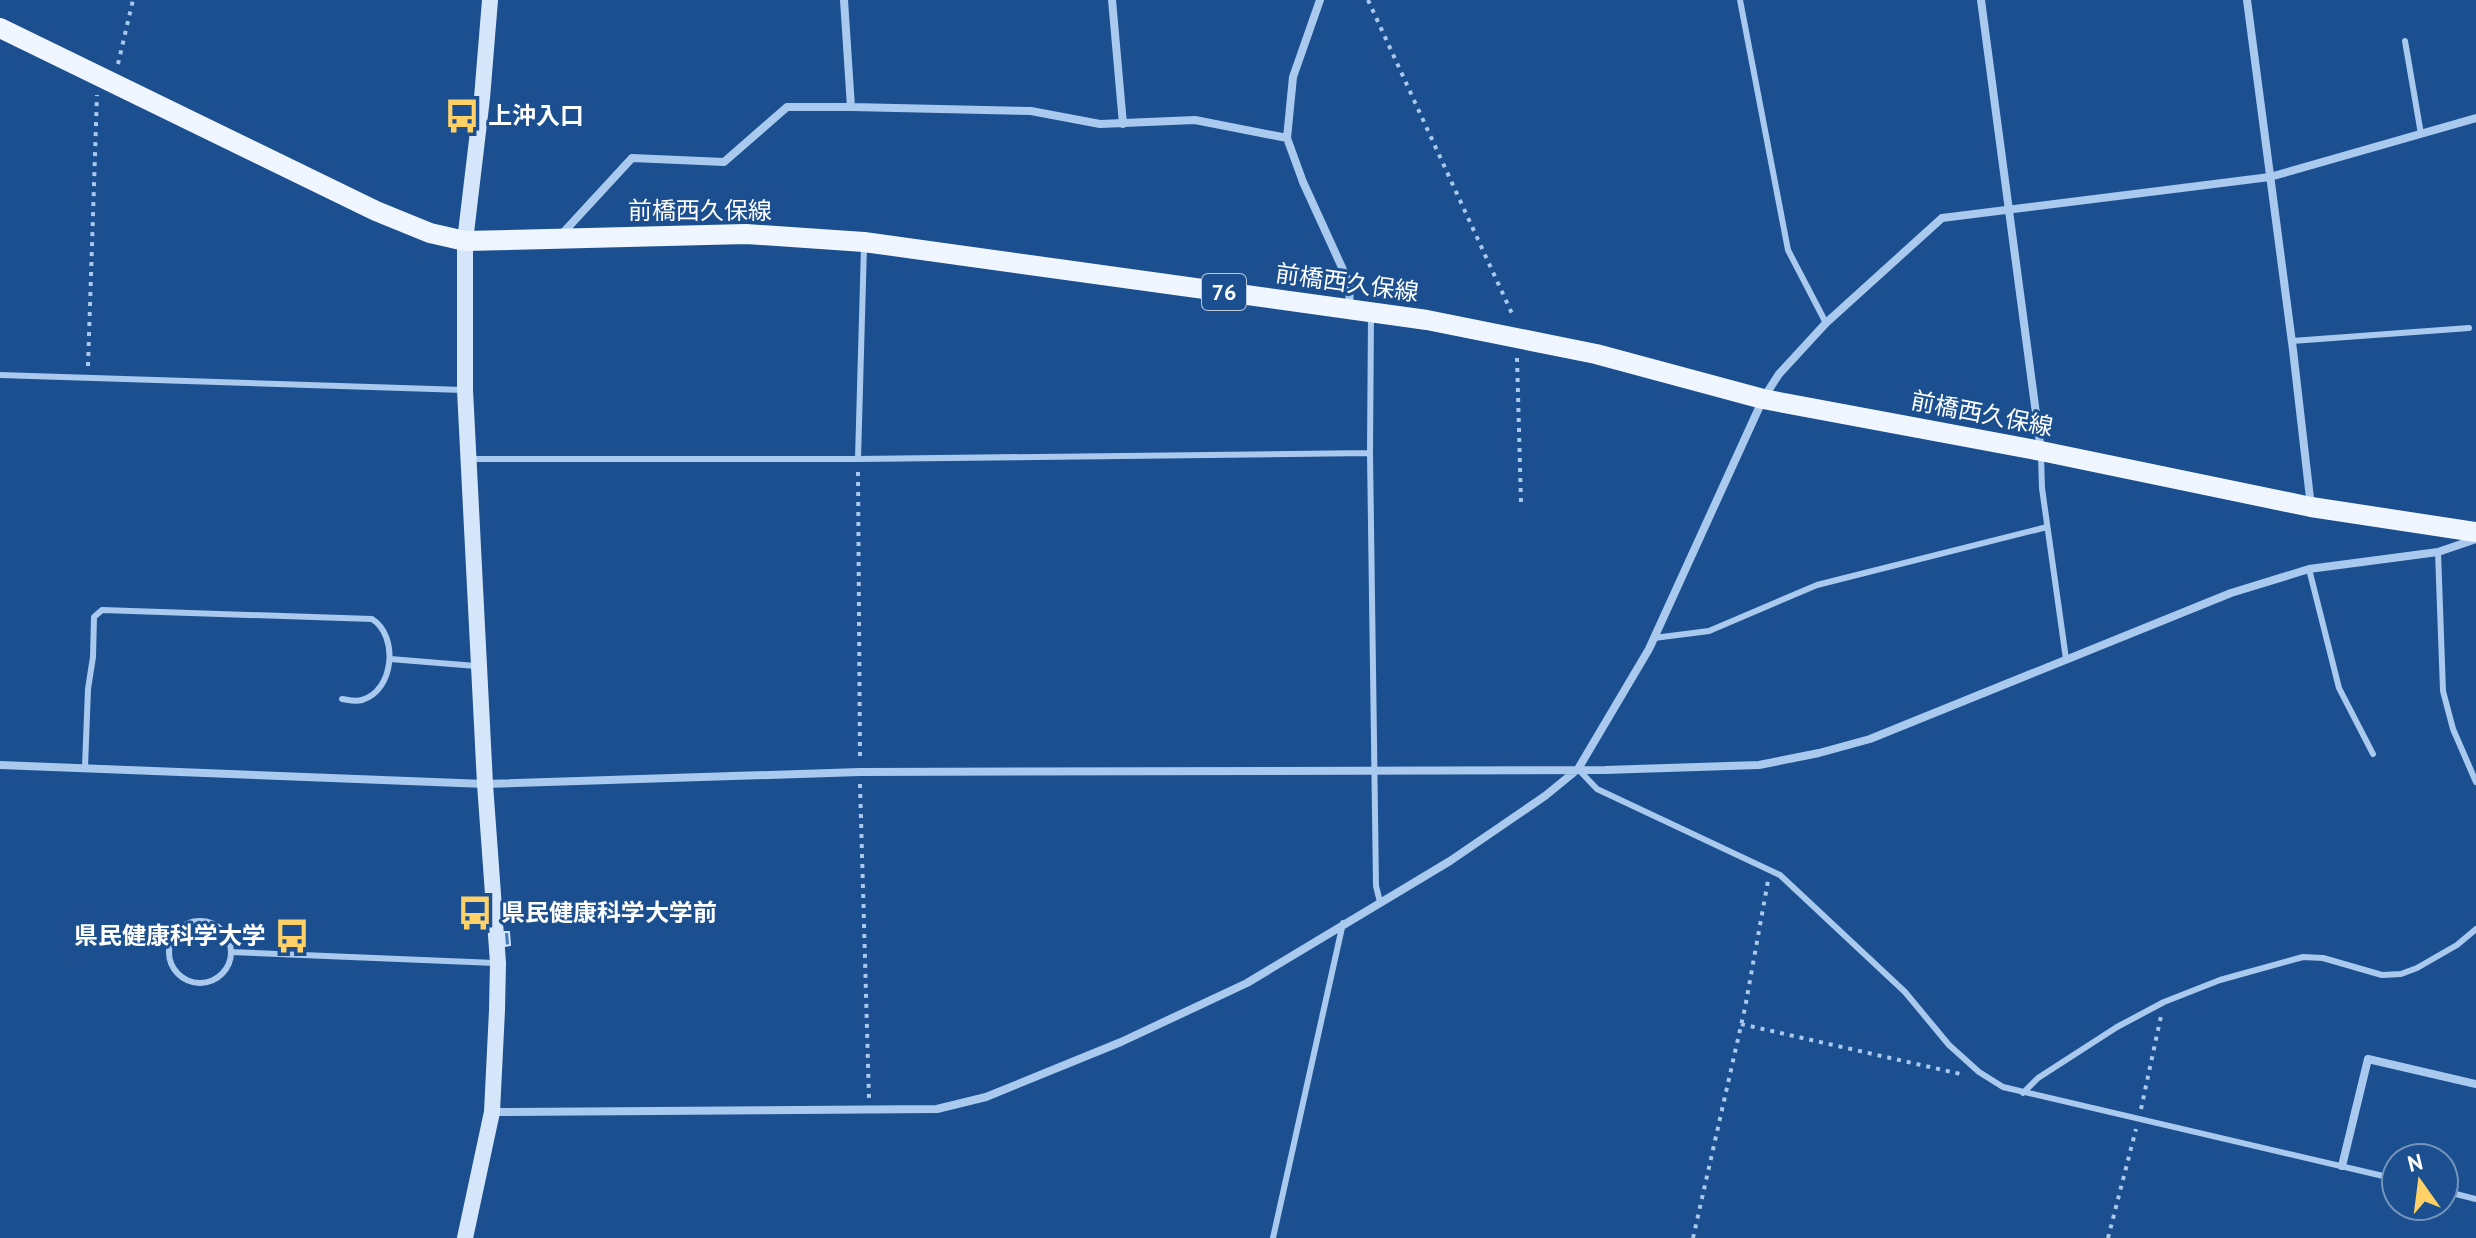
<svg xmlns="http://www.w3.org/2000/svg" width="2476" height="1238" viewBox="0 0 2476 1238" font-family="'PT Sans','Noto Sans JP',sans-serif">
<rect width="100%" height="100%" fill="#1b4f8f"/>
<path fill="#4478b7" stroke="#cfe3fa" stroke-width="2" d="M504,932H509L510,945L505,946Z"/>
<g fill="none" stroke-linecap="round" stroke-linejoin="round">
<path stroke="#a9c9ee" stroke-width="4" stroke-dasharray="4 6" stroke-linecap="butt" d="M1368,0L1514,318
M118,64L133,0
M1517,358L1521,503
M88,366L97,95
M858,472L860,759
M860,784L869,1099
M1741,1024L1965,1075
M2141,1109L2161,1016
M1693,1238L1745,1008L1768,881
M2108,1238L2136,1129"/>
<path stroke="#a9c9ee" stroke-width="6" d="M1740,0L1788,250L1826,323
M2405,41L2421,134
M1371,314L1370,453L1376,886L1380,902
M2292,341L2469,328
M0,375L464,390
M2041,455L2042,488L2066,659
M470,459H858L1370,453
M858,459L864,246
M2438,552L2443,691L2453,729L2476,782
M2309,569L2339,688L2373,754
M1654,638L1709,631L1817,585L2047,527
M390,659L476,666
M85,767L88,689L93,657L94,617L102,610L372,619C399,636 394,691 362,700C355,702 349,700 342,699
M1578,769L1597,789L1780,875L1905,992L1949,1045L1979,1072L2003,1087L2396,1179
M169 952a31 31 0 1 1 62 0a31 31 0 1 1-62 0Z
M231,952L495,963
M2023,1093L2038,1078L2117,1027L2164,1002L2220,980L2303,957L2323,958L2382,975L2401,974L2417,968L2457,945L2476,929
M2444,1191L2476,1199
M1273,1238L1343,923"/>
<path stroke="#a9c9ee" stroke-width="8" d="M844,0L851,107L1031,111L1100,124L1195,120L1287,138
M1112,0L1123,124
M1320,0L1293,77L1287,138L1303,182L1350,285L1349,309
M1981,0L2041,451
M2247,0L2293,350L2311,507
M561,235L632,158L724,162L787,107H851
M0,765L485,784L860,772L1605,770L1759,765L1819,753L1870,739L2231,593L2309,569L2438,552L2476,539
M492,1112L937,1109L986,1097L1121,1042L1247,983L1450,861L1545,796L1578,769L1649,649L1763,399L1779,374L1826,323L1942,218L2270,177L2476,118
M2342,1166L2368,1059L2476,1084"/>
<path stroke="#d6e6fa" stroke-width="16" d="M465,1238L492,1112L497,1010L498,963L485,784L465,390V241L482,98L490,0"/>
<path stroke="#f0f6ff" stroke-width="20" d="M0,28L376,211L430,233L465,241L746,234L864,242L1427,320L1596,354L1763,399L2041,451L2311,507L2476,532"/>
</g>
<defs>
<g id="bus-bare" transform="scale(2.76)"><path d="M-5-6H5V4H4V6H2V4H-2V6H-4V4H-5ZM-3.5-4V0h7V-4ZM-3.5 1.2v1.5H-2V1.2ZM2 1.2v1.5H3.5V1.2Z" fill="#ffd166" stroke="#1b4f8f" stroke-width="2.5" paint-order="stroke"/></g>
</defs>
<g fill-rule="evenodd">
<use href="#bus-bare" x="462" y="116"/>
<use href="#bus-bare" x="475" y="913"/>
<use href="#bus-bare" x="292" y="936"/>
</g>
<g text-anchor="middle" stroke-width="6" stroke-linejoin="round" paint-order="stroke">
<rect fill="#1b4f8f" stroke="#bbcadd" stroke-width="2" x="1202" y="274" width="44" height="36" rx="6"/>
<g font-size="22" font-weight="bold" fill="#fff">
<text x="1224" y="300">76</text>
</g>
<g font-size="24" font-weight="bold" fill="#fff" stroke="#1b4f8f" text-anchor="start">
<text x="488" y="124">上沖入口</text>
<text x="501" y="921">県民健康科学大学前</text>
<text x="266" y="944" text-anchor="end">県民健康科学大学</text>
</g>
<g font-size="24" fill="#fff" stroke="#1b4f8f">
<text x="700" y="219">前橋西久保線</text>
<text transform="translate(1347 283) rotate(8)" y="8">前橋西久保線</text>
<text transform="translate(1982 414) rotate(11)" y="8">前橋西久保線</text>
</g>
</g>
<g transform="translate(2420 1182) rotate(346)"><circle r="38" fill="#1b4f8f" stroke="#7695bc" stroke-width="2"/>
<path d="M0-6L14 30L0 20L-14 30Z" fill="#ffd166"/>
<text y="-12" font-size="22" font-weight="bold" text-anchor="middle" fill="#ffffff">N</text>
</g>
</svg>
